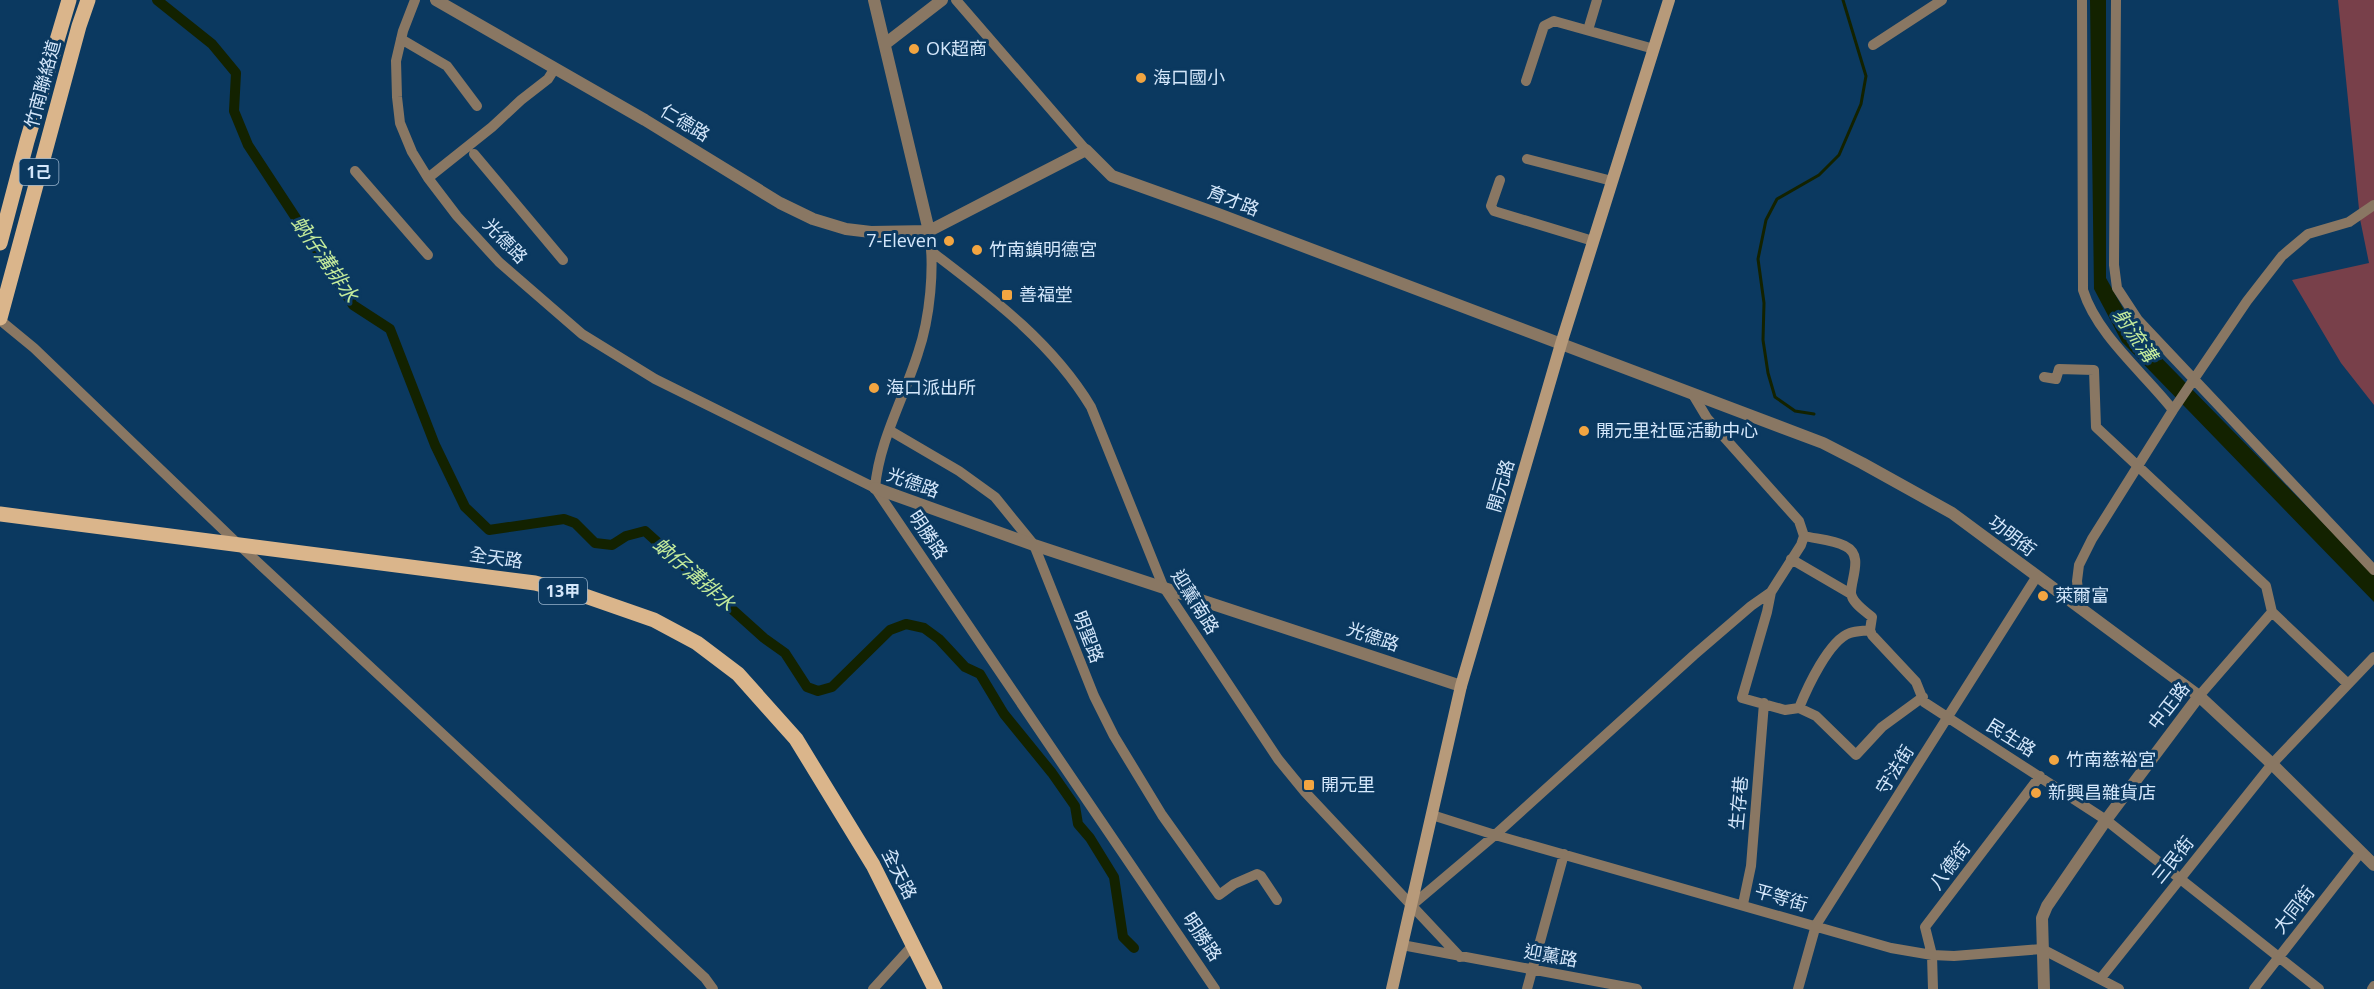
<svg xmlns="http://www.w3.org/2000/svg" width="2374" height="989" viewBox="0 0 2374 989" font-family="'Open Sans','Noto Sans TC',sans-serif">
<rect width="100%" height="100%" fill="#0b3960"/>
<path fill="#78404a" d="M2338,0H2374V405L2341,363L2292,280L2369,263L2360,219Z"/>
<path fill="#132200" d="M2090,0H2106V278L2137,333L2374,575V602L2122,342L2094,289Z"/>
<g fill="none" stroke-linecap="round" stroke-linejoin="round">
<path stroke="#132200" stroke-width="3" d="M1814,414L1795,411L1775,397L1768,373L1763,340L1764,303L1758,259L1766,220L1777,199L1819,175L1839,155L1861,104L1866,76L1843,0"/>
<path stroke="#132200" stroke-width="10" d="M157,0L212,44L236,73L234,111L248,145L353,305L390,329L435,445L465,507L489,530L564,519L575,523L595,543L612,545L626,536L645,531L764,638L785,653L807,687L818,691L832,687L890,630L906,624L924,628L939,639L965,667L980,674L1004,714L1052,773L1075,806L1078,824L1090,838L1114,877L1123,937L1134,948"/>
<path stroke="#897763" stroke-width="10" d="M415,0L403,31L396,61L397,97L400,123L412,152L428,178L457,216L499,262L582,334L655,379L875,488
M956,0L1086,150
M2082,0L2083,290C2097,335 2144,373 2173,410
M2116,0L2114,265L2117,288L2138,320L2374,570
M1588,30L1597,0
M401,39L447,66L477,106
M1873,45L1942,0
M1526,81L1544,26L1554,21L1654,49
M474,154L563,260
M1527,159L1612,181
M355,171L428,255
M428,178L492,127L521,100L548,79L555,68
M1500,180L1491,206L1494,211L1593,241
M929,231C935,267 930,318 918,353C904,398 879,441 875,488L1215,989
M932,252C991,297 1052,342 1091,407L1163,586L1278,759L1305,792L1460,957
M0,320L34,348L238,544L705,978L713,989
M2044,377L2056,379L2059,369L2094,370L2096,427L2266,586L2272,612L2348,684
M889,430L959,471L995,497L1034,545L1094,696L1114,736L1162,815L1219,895L1234,884L1257,874L1261,876L1277,900
M1804,536C1817,539 1834,540 1845,546C1864,555 1851,578 1851,593C1852,603 1865,611 1872,617L1870,630L1872,635L1916,682L1924,702L2106,820L2319,989
M1791,559L1851,594
M1771,592L1767,612L1742,698L1785,710L1799,708L1816,716L1856,755L1882,727L1923,697
M2080,607L2077,581L2079,565L2092,539L2173,410L2247,301L2282,256L2308,234L2349,222L2374,205
M2199,696L2272,612
M1799,708C1807,688 1829,640 1850,633C1856,631 1864,631 1870,630
M1432,815L1495,835L1891,948L1932,955L1954,956L2042,949L2119,989
M1743,904L1751,866L1764,703
M1411,906L1495,835L1694,655L1751,606L1771,592L1801,545L1804,536L1799,521L1707,418L1692,393
M1402,945L1637,989
M2101,978L2272,764L2374,657
M873,989L912,946
M1527,989L1564,854
M1798,989L1816,925L2037,576
M1933,989L1932,955L1925,927L2040,776
M2254,989L2361,852
M2372,989L2374,986"/>
<path stroke="#897763" stroke-width="12" d="M436,0L645,120L780,203L813,219L846,229L871,232L929,231L1086,150L1112,176L1218,214L1823,443L1862,463L1952,513L2199,696L2272,764L2374,865
M874,0L929,231
M885,44L942,0
M875,488L1034,545L1461,686
M2044,989L2042,918L2047,906L2106,820L2199,696"/>
<path stroke="#b79a7a" stroke-width="12" d="M1392,989L1461,686L1561,344L1669,0"/>
<path stroke="#dab58b" stroke-width="15" d="M0,243L27,141L69,0
M0,318L79,26L88,0
M0,514L535,583L588,597L654,620L697,643L738,674L796,739L873,865L935,989"/>
</g>
<g fill="#f2a541" stroke="#0b3960" stroke-width="2">
<circle cx="914" cy="49" r="6"/>
<circle cx="1141" cy="78" r="6"/>
<circle cx="949" cy="241" r="6"/>
<circle cx="977" cy="250" r="6"/>
<rect x="1001" y="289" width="12" height="12" rx="3"/>
<circle cx="874" cy="388" r="6"/>
<circle cx="1584" cy="431" r="6"/>
<circle cx="2043" cy="596" r="6"/>
<circle cx="2054" cy="760" r="6"/>
<rect x="1303" y="779" width="12" height="12" rx="3"/>
<circle cx="2036" cy="793" r="6"/>
</g>
<g text-anchor="middle" stroke-width="6" stroke-linejoin="round" paint-order="stroke">
<g fill="#0b3960" stroke="#98b3cc" stroke-width="1.5">
<rect x="19.5" y="159" width="39" height="26" rx="4.5"/>
<rect x="539" y="578" width="48" height="26" rx="4.5"/>
</g>
<g font-size="16" font-weight="bold" fill="#d4e7fb">
<text x="39" y="178">1己</text>
<text x="563" y="597">13甲</text>
</g>
<g font-size="18" fill="#d4e7fb" stroke="#0b3960" text-anchor="start">
<text x="926" y="55">OK超商</text>
<text x="1153" y="84">海口國小</text>
<text x="937" y="247" text-anchor="end">7-Eleven</text>
<text x="989" y="256">竹南鎮明德宮</text>
<text x="1019" y="301">善福堂</text>
<text x="886" y="394">海口派出所</text>
<text x="1596" y="437">開元里社區活動中心</text>
<text x="2055" y="602">萊爾富</text>
<text x="2066" y="766">竹南慈裕宮</text>
<text x="1321" y="791">開元里</text>
<text x="2048" y="799">新興昌雜貨店</text>
</g>
<g font-size="18" fill="#d4e7fb" stroke="#0b3960">
<text transform="translate(43 84) rotate(-75)" y="6">竹南聯絡道</text>
<text transform="translate(685 123) rotate(31)" y="6">仁德路</text>
<text transform="translate(1233 201) rotate(21)" y="6">育才路</text>
<text transform="translate(505 241) rotate(46)" y="6">光德路</text>
<text transform="translate(913 483) rotate(20)" y="6">光德路</text>
<text transform="translate(1501 486) rotate(-74)" y="6">開元路</text>
<text transform="translate(928 535) rotate(56)" y="6">明勝路</text>
<text transform="translate(2012 536) rotate(37)" y="6">功明街</text>
<text transform="translate(496 558) rotate(8)" y="6">全天路</text>
<text transform="translate(1195 602) rotate(58)" y="6">迎薰南路</text>
<text transform="translate(1088 637) rotate(69)" y="6">明聖路</text>
<text transform="translate(1373 637) rotate(19)" y="6">光德路</text>
<text transform="translate(2169 706) rotate(-52)" y="6">中正路</text>
<text transform="translate(2011 738) rotate(32)" y="6">民生路</text>
<text transform="translate(1895 770) rotate(-58)" y="6">守法街</text>
<text transform="translate(1739 803) rotate(-85)" y="6">生存巷</text>
<text transform="translate(2173 860) rotate(-51)" y="6">三民街</text>
<text transform="translate(1950 866) rotate(-53)" y="6">八德街</text>
<text transform="translate(899 874) rotate(63)" y="6">全天路</text>
<text transform="translate(1781 898) rotate(16)" y="6">平等街</text>
<text transform="translate(2294 910) rotate(-52)" y="6">大同街</text>
<text transform="translate(1202 937) rotate(56)" y="6">明勝路</text>
<text transform="translate(1551 956) rotate(10)" y="6">迎薰路</text>
</g>
<g font-size="20" font-style="italic" fill="#c4eb9b" stroke="#0b3960">
<text transform="translate(325 259) rotate(55)" y="7">蚋仔溝排水</text>
<text transform="translate(2135 335) rotate(55)" y="7">射流溝</text>
<text transform="translate(694 574) rotate(41)" y="7">蚋仔溝排水</text>
</g>
</g>
</svg>
